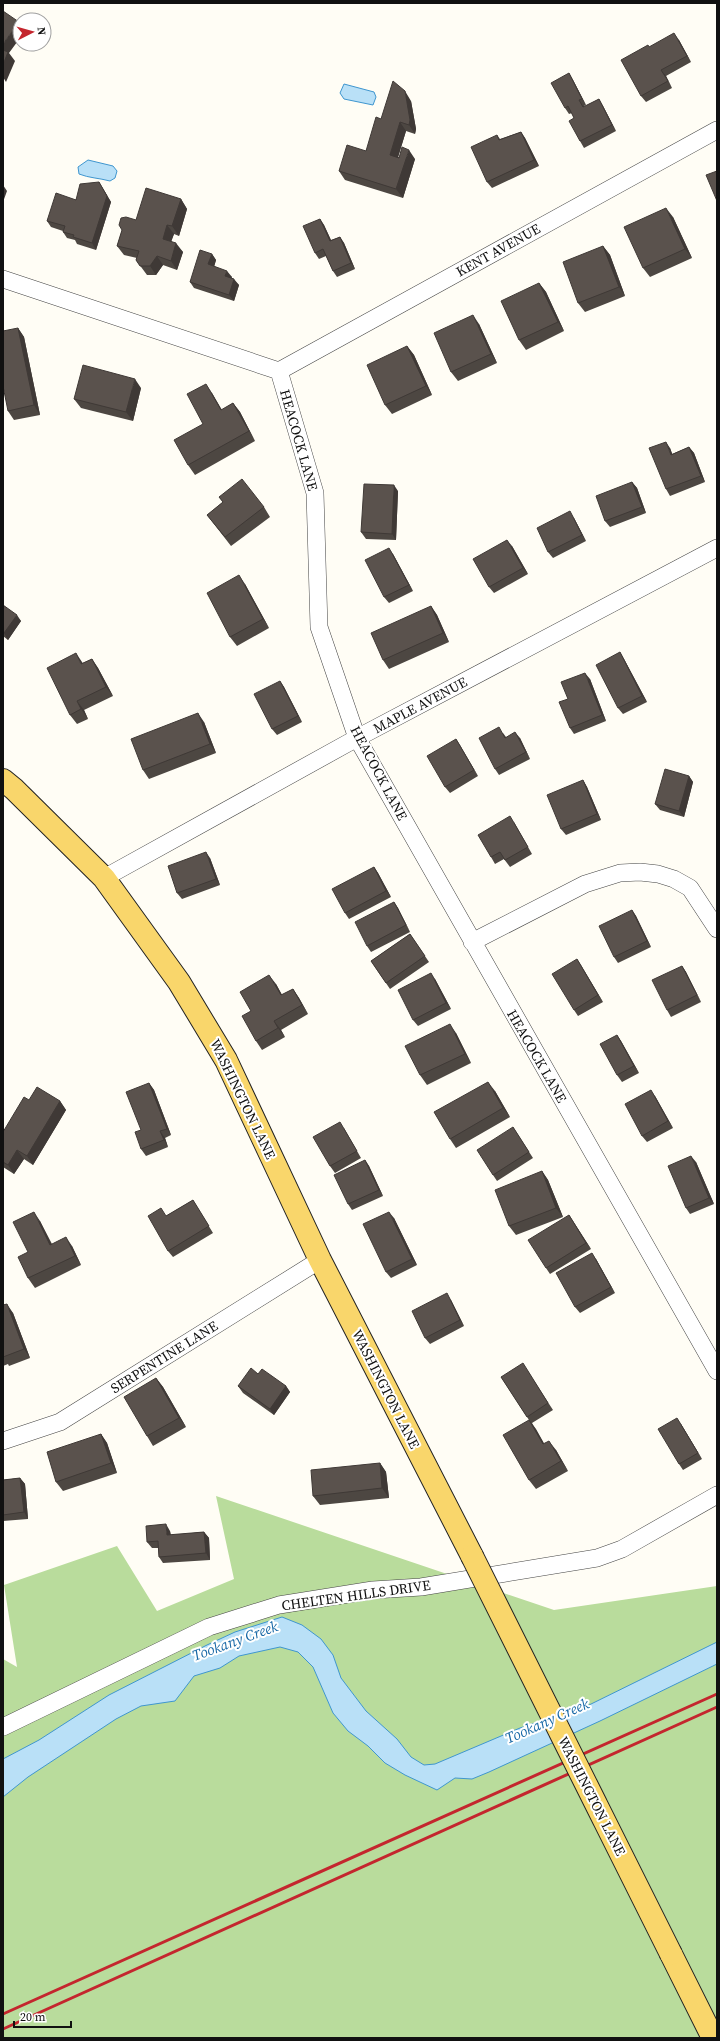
<svg xmlns="http://www.w3.org/2000/svg" width="720" height="2041" viewBox="0 0 720 2041" font-family="'Source Serif 4',serif">
<rect width="100%" height="100%" fill="#fffdf5"/>
<path fill="#b9dc9c" d="M216,1496L554,1610L717,1586V2038H3V1659L17,1667L4,1585L117,1546L157,1611L234,1579Z"/>
<path fill="#b9e0f7" stroke="#3f96cf" d="M344,84L374,92L376,97L373,105L344,99L340,93Z
M88,160L113,166L117,171L115,178L110,181C99,178 89,178 79,174L78,167Z
M282,1617L302,1625L321,1639L333,1655L341,1678L366,1711L397,1739L411,1757L424,1765L435,1764L520,1728L587,1706L717,1642V1664L600,1721L489,1772L472,1779L455,1778L437,1790L405,1775L385,1763L368,1746L348,1731L333,1713L313,1667L298,1652L280,1647L239,1656L220,1668L194,1676L175,1701L141,1706L116,1719L28,1777L3,1797V1759L39,1740L109,1695L207,1645L235,1632Z"/>
<g fill="none" stroke-linecap="round" stroke-linejoin="round">
<g stroke="#444" stroke-width="18">
<path id="minor" d="M3,279L279,371L315,493L319,627L357,738L717,1371
M279,371L717,130
M104,878L357,738L717,548
M472,942L585,884L620,873L640,872L658,874L674,879L690,888L717,929
M3,1441L60,1422L320,1260
M3,1727L209,1627L279,1605L373,1590L421,1587L597,1558L622,1549L717,1495"/>
</g>
<g stroke="#222" stroke-width="24">
<path id="primary" d="M3,780L14,789L104,878L179,982L226,1060L320,1260L472,1556
M671,1954L713,2038"/>
</g>
<use href="#minor" stroke="#fff" stroke-width="17"/>
<use href="#primary" stroke="#f9d66b" stroke-width="22"/>
<path stroke="#c4262e" stroke-width="3" d="M3,2014L717,1694
M3,2029L717,1707"/>
<g stroke="#222" stroke-width="24" stroke-linecap="butt">
<path id="primary-bridge" d="M472,1556L671,1954"/>
</g>
<use href="#primary-bridge" stroke="#f9d66b" stroke-width="22"/>
</g>
<path fill="#4d4742" d="M679,40L691,62L666,76L672,88L646,102L641,96L649,47Z
M569,73L573,80L586,105L584,106V107L599,99L603,106L616,131L584,148L580,141L574,118L572,113L569,114L565,108Z
M411,101L416,129L415,134L406,131L398,157L415,159L403,198L345,180L339,171L366,151L381,119Z
M521,132L525,138L539,166L492,188L487,182L497,135L500,139Z
M99,182L111,202L96,250L77,244L75,240L67,238L63,232V231L51,227L47,221Z
M181,199L187,209L179,236L174,234L171,241L183,252L177,270L163,265L156,275H147L136,260L137,258L124,255L117,246L122,230L136,220Z
M673,217L692,258L650,277L643,268Z
M320,219L324,225L331,240L340,237L344,243L355,269L337,277L333,271L326,256L319,259L315,253Z
M603,246L610,255L625,296L585,312L578,303Z
M212,254L216,260L214,266L232,277L231,278L239,285L234,301L194,288L190,282Z
M539,283L546,292L564,331L526,350L519,340Z
M479,324L497,363L458,381L451,372Z
M18,328L24,337L40,415L14,420L8,411Z
M407,346L414,355L432,395L392,414L385,405Z
M141,388L133,421L81,408L74,399Z
M212,393L222,410L233,403L240,412L255,441L195,475L188,465L203,424Z
M689,447L694,453L705,482L670,496L666,489L670,448L672,454Z
M632,482L637,488L646,513L610,527L605,521Z
M398,491L396,540L366,539L361,532Z
M219,497L264,507L270,517L231,546L207,515L223,502Z
M574,518L586,541L553,558L548,552Z
M512,546L528,574L494,593L489,587Z
M393,554L413,591L389,603L384,597Z
M245,584L269,628L237,646L230,637Z
M3,605L21,621L8,640L3,636Z
M431,606L437,615L449,642L389,669L383,660Z
M620,652L624,659L647,702L623,714L618,708Z
M92,659L98,668L113,696L84,710L88,719L77,724L70,715L83,663Z
M590,679L606,721L574,734L570,728L568,699Z
M280,681L284,687L302,722L277,735L272,729Z
M204,722L216,753L149,779L143,770Z
M503,733L506,737L520,738L530,759L499,775L495,769Z
M456,739L478,776L450,793L445,787Z
M689,776L693,782L684,817L660,810L655,804Z
M583,780L587,787L601,820L566,835L561,829Z
M514,822L532,854L510,867L504,859L495,864L491,857Z
M210,858L220,885L182,899L177,893Z
M374,867L378,873L391,897L349,919L345,913Z
M394,902L398,908L410,932L371,952L367,946Z
M632,910L636,916L651,947L618,963L614,957Z
M410,934L429,962L390,989L371,961Z
M577,959L603,1002L578,1016L574,1010Z
M682,966L686,972L701,1002L671,1017L667,1010Z
M435,979L451,1009L418,1026L413,1020Z
M276,984L282,995L293,989L299,998L308,1014L281,1030L285,1037L262,1050L256,1041L251,1011Z
M456,1033L471,1063L427,1085L420,1075Z
M617,1035L621,1041L639,1073L622,1082L617,1075Z
M149,1083L154,1090L171,1135L165,1138L168,1147L146,1156L141,1149V1130Z
M495,1091L510,1117L456,1148L450,1139Z
M655,1096L673,1128L647,1142L642,1136Z
M60,1101L66,1110L33,1165L24,1159L14,1174L3,1167V1132Z
M513,1127L533,1158L497,1181L493,1175Z
M344,1128L361,1158L335,1173L330,1166Z
M365,1160L369,1166L383,1196L352,1210L348,1204Z
M696,1162L714,1204L690,1214L686,1208Z
M542,1171L548,1180L563,1217L516,1235L509,1226Z
M193,1200L213,1233L173,1257L168,1251L166,1216Z
M569,1215L591,1249L550,1274L546,1268Z
M394,1218L417,1265L391,1278L386,1272Z
M40,1221L52,1244L72,1246L81,1265L35,1288L28,1278V1252Z
M596,1259L615,1293L580,1313L575,1307Z
M451,1300L464,1326L430,1344L425,1338Z
M3,1305L13,1313L30,1358L9,1366L8,1364L3,1366Z
M527,1370L553,1410L532,1423L544,1444L556,1450L568,1471L536,1489L529,1480V1420L501,1377Z
M258,1374L286,1386L290,1392L274,1415L243,1393L238,1386Z
M156,1378L163,1387L186,1427L153,1446L147,1436Z
M681,1424L702,1459L683,1470L679,1464Z
M101,1434L107,1443L117,1473L63,1491L56,1482Z
M380,1463L386,1472L389,1498L320,1505L313,1496Z
M20,1478L25,1484L28,1519L3,1521V1480Z
M170,1531L171,1535L204,1532L209,1538L210,1560L163,1563L159,1557L158,1548H152L147,1542Z"/>
<path fill="#3f3936" d="M19,22L20,24V38L9,53L15,61L6,82L3,77V44Z
M674,33L679,40L691,62L687,56Z
M661,70L666,76L672,88L668,81Z
M569,73L573,80L586,105L582,99Z
M405,91L411,101L416,129L415,134L409,125Z
M599,99L603,106L616,131L612,125Z
M400,122L406,131L396,164L390,155Z
M521,132L525,138L539,166L534,160Z
M409,150L415,159L403,198L396,189Z
M99,182L111,202L96,250L92,243Z
M3,185L7,191L3,202Z
M181,199L187,209L179,236L172,226Z
M666,208L673,217L692,258L685,249Z
M320,219L324,225L334,247L330,241Z
M167,225L174,234L169,248L163,239Z
M340,237L344,243L355,269L351,263Z
M176,243L183,252L177,270L171,261Z
M603,246L610,255L625,296L619,287Z
M212,254L216,260L213,271L208,264Z
M157,256L163,265L156,275L150,266Z
M227,271L232,277L230,283L225,276Z
M234,279L239,285L234,301L229,295Z
M539,283L546,292L564,331L558,322Z
M473,315L479,324L497,363L491,354Z
M18,328L24,337L40,415L34,405Z
M407,346L414,355L432,395L426,386Z
M135,379L141,388L133,421L126,412Z
M206,384L212,393L227,420L221,410Z
M233,403L240,412L255,441L249,431Z
M666,442L670,448L675,461L671,455Z
M689,447L694,453L705,482L701,476Z
M632,482L637,488L646,513L642,507Z
M394,485L398,491L396,540L392,534Z
M570,511L574,518L586,541L582,535Z
M507,540L512,546L528,574L523,568Z
M389,548L393,554L413,591L409,585Z
M239,575L245,584L269,628L263,619Z
M431,606L437,615L449,642L443,633Z
M17,615L21,621L8,640L4,633Z
M620,652L624,659L647,702L642,696Z
M76,653L82,662L88,673L81,664Z
M92,659L98,668L113,696L106,687Z
M585,673L590,679L606,721L602,715Z
M280,681L284,687L302,722L298,716Z
M77,701L84,710L88,719L81,709Z
M198,713L204,722L216,753L210,744Z
M515,732L520,738L530,759L526,752Z
M456,739L460,745L478,776L474,770Z
M689,776L693,782L684,817L679,811Z
M583,780L587,787L601,820L597,814Z
M206,852L210,858L220,885L216,879Z
M374,867L378,873L391,897L386,891Z
M394,902L398,908L410,932L406,925Z
M632,910L636,916L651,947L647,941Z
M577,959L581,965L603,1002L598,995Z
M682,966L686,972L701,1002L697,995Z
M431,973L435,979L451,1009L446,1003Z
M269,975L276,984L287,1004L281,995Z
M293,989L299,998L308,1014L302,1005Z
M274,1021L281,1030L285,1037L278,1028Z
M450,1024L456,1033L471,1063L465,1054Z
M617,1035L621,1041L639,1073L634,1066Z
M488,1082L495,1091L510,1117L503,1108Z
M149,1083L154,1090L171,1135L167,1129Z
M651,1090L655,1096L673,1128L668,1121Z
M60,1101L66,1110L33,1165L27,1156Z
M160,1131L165,1138L168,1147L164,1140Z
M17,1150L24,1159L14,1174L8,1165Z
M691,1156L696,1162L714,1204L709,1198Z
M365,1160L369,1166L383,1196L379,1190Z
M542,1171L548,1180L563,1217L556,1208Z
M34,1212L40,1221L56,1254L50,1245Z
M389,1212L394,1218L417,1265L412,1259Z
M569,1215L573,1221L591,1249L586,1243Z
M66,1237L72,1246L81,1265L75,1256Z
M592,1253L596,1259L615,1293L611,1287Z
M447,1293L451,1300L464,1326L460,1320Z
M7,1304L13,1313L30,1358L24,1349Z
M156,1378L163,1387L186,1427L179,1418Z
M286,1386L290,1392L274,1415L270,1409Z
M677,1418L681,1424L702,1459L698,1453Z
M529,1420L536,1429L550,1454L543,1444Z
M101,1434L107,1443L117,1473L111,1463Z
M549,1441L556,1450L568,1471L561,1461Z
M380,1463L386,1472L389,1498L382,1488Z
M20,1478L25,1484L28,1519L24,1512Z
M166,1524L170,1531L171,1541L167,1535Z
M204,1532L209,1538L210,1560L206,1553Z"/>
<path fill="#5a524d" stroke="#3f3936" d="M3,11L19,22L3,44Z
M674,33L687,56L661,70L668,81L641,96L621,60L648,45L649,47Z
M3,50L8,52L3,65Z
M569,73L582,99L579,100L583,107L599,99L612,125L580,141L569,121L574,118L568,106L565,108L551,83Z
M393,81L405,91L410,120L409,125L400,122L390,155L399,158L402,147L409,150L396,189L339,171L347,145L366,151L376,117L381,119Z
M521,132L534,160L487,182L471,147L497,135L499,140Z
M717,171V201L706,175Z
M99,182L107,196L92,243L73,237L74,235L63,232L65,226L47,221L56,193L76,200L80,184Z
M146,188L181,199L172,226L167,225L163,239L176,243L171,261L157,256L150,266H140L136,260L139,251L117,246L122,230L119,225L121,218L126,217L136,220Z
M666,208L685,249L643,268L624,227Z
M320,219L330,241L340,237L351,263L333,271L323,249L315,253L303,226Z
M603,246L619,287L578,303L563,262Z
M200,250L212,254L208,264L227,271L225,276L234,279L229,295L190,282Z
M539,283L558,322L519,340L501,301Z
M473,315L491,354L451,372L434,333Z
M18,328L34,405L8,411L3,386V331Z
M407,346L426,386L385,405L367,365Z
M83,365L135,379L126,412L74,399Z
M206,384L221,410L233,403L249,431L188,465L174,440L203,424L187,394Z
M666,442L671,455L689,447L701,476L666,489L649,448Z
M242,479L264,507L225,537L207,515L223,502L219,497Z
M632,482L642,507L605,521L596,496Z
M364,484L394,485L392,534L361,532Z
M570,511L582,535L548,552L537,528Z
M507,540L523,568L489,587L473,559Z
M389,548L409,585L384,597L365,560Z
M239,575L263,619L230,637L207,593Z
M3,605L17,615L4,633H3Z
M431,606L443,633L383,660L371,633Z
M620,652L642,696L618,708L596,665Z
M76,653L81,664L92,659L106,687L77,701L81,709L70,715L47,668Z
M585,673L602,715L570,728L559,702L568,699L561,682Z
M280,681L298,716L272,729L254,694Z
M198,713L210,744L143,770L131,739Z
M499,727L505,738L515,732L526,752L495,769L479,738Z
M456,739L474,770L445,787L427,756Z
M665,769L689,776L679,811L655,804Z
M583,780L597,814L561,829L547,795Z
M510,816L528,847L505,860L500,852L491,857L478,835Z
M206,852L216,879L177,893L168,866Z
M374,867L386,891L345,913L332,889Z
M394,902L406,925L367,946L355,922Z
M632,910L647,941L614,957L599,926Z
M410,934L425,956L386,983L371,961Z
M577,959L598,995L574,1010L552,974Z
M682,966L697,995L667,1010L652,980Z
M431,973L446,1003L413,1020L398,990Z
M269,975L281,995L293,989L302,1005L274,1021L278,1028L256,1041L242,1016L251,1011L240,992Z
M450,1024L465,1054L420,1075L405,1046Z
M617,1035L634,1066L617,1075L600,1044Z
M488,1082L503,1108L450,1139L434,1112Z
M149,1083L167,1129L160,1131L164,1140L141,1149L135,1132L141,1130L126,1092Z
M37,1087L60,1101L27,1156L17,1150L8,1165L3,1162V1132L24,1097L29,1100Z
M651,1090L668,1121L642,1136L625,1104Z
M340,1122L357,1151L330,1166L313,1137Z
M513,1127L529,1152L493,1175L477,1150Z
M691,1156L709,1198L686,1208L668,1166Z
M365,1160L379,1190L348,1204L334,1175Z
M542,1171L556,1208L509,1226L495,1190Z
M193,1200L209,1226L168,1251L148,1216L161,1208L166,1216Z
M34,1212L50,1245L66,1237L75,1256L28,1278L18,1257L28,1252L13,1222Z
M389,1212L412,1259L386,1272L363,1224Z
M569,1215L586,1243L546,1268L528,1240Z
M592,1253L611,1287L575,1307L556,1273Z
M447,1293L460,1320L425,1338L412,1311Z
M7,1304L24,1349L3,1357V1305Z
M523,1363L548,1403L527,1417L501,1377Z
M251,1368L258,1374L262,1369L286,1386L270,1409L238,1386Z
M156,1378L179,1418L147,1436L124,1397Z
M677,1418L698,1453L679,1464L658,1429Z
M529,1420L543,1444L549,1441L561,1461L529,1480L503,1435Z
M101,1434L111,1463L56,1482L47,1452Z
M380,1463L382,1488L313,1496L311,1470Z
M20,1478L24,1512L3,1515V1480Z
M166,1524L167,1535L204,1532L206,1553L159,1557L158,1541L147,1542L146,1526Z"/>
<g text-anchor="middle" stroke-width="4" stroke-linejoin="round" paint-order="stroke">
<g font-size="14" fill="#111" stroke="#fff">
<text transform="translate(498 250) rotate(-29)" y="5">KENT AVENUE</text>
<text transform="translate(299 440) rotate(74)" y="5">HEACOCK LANE</text>
<text transform="translate(420 705) rotate(-28)" y="5">MAPLE AVENUE</text>
<text transform="translate(379 773) rotate(62)" y="5">HEACOCK LANE</text>
<text transform="translate(537 1056) rotate(60)" y="5">HEACOCK LANE</text>
<text transform="translate(243 1099) rotate(64)" y="5">WASHINGTON LANE</text>
<text transform="translate(164 1357) rotate(-32)" y="5">SERPENTINE LANE</text>
<text transform="translate(386 1389) rotate(63)" y="5">WASHINGTON LANE</text>
<text transform="translate(356 1595) rotate(-8)" y="5">CHELTEN HILLS DRIVE</text>
<text transform="translate(592 1796) rotate(63)" y="5">WASHINGTON LANE</text>
</g>
<g font-size="15" font-style="italic" fill="#1768a6" stroke="#fff">
<text transform="translate(235 1641) rotate(-20)" y="5">Tookany Creek</text>
<text transform="translate(547 1721) rotate(-24)" y="5">Tookany Creek</text>
</g>
</g>
<rect width="720" height="2041" fill="none" stroke="#111111" stroke-width="8"/>
<g transform="translate(32 32) rotate(84)"><circle r="19" fill="#ffffff" stroke="#a0a0a0"/>
<path d="M0-3L7 15L0 10L-7 15Z" fill="#c4262e"/>
<text y="-6" font-size="11" font-weight="bold" text-anchor="middle" fill="#111111">N</text>
</g>
<path d="M14 2021v6h57v-6" fill="none" stroke="#111111" stroke-width="2"/>
<text x="20" y="2021" font-size="12" fill="#111111" stroke="#ffffff" stroke-width="3" paint-order="stroke">20 m</text>
</svg>
